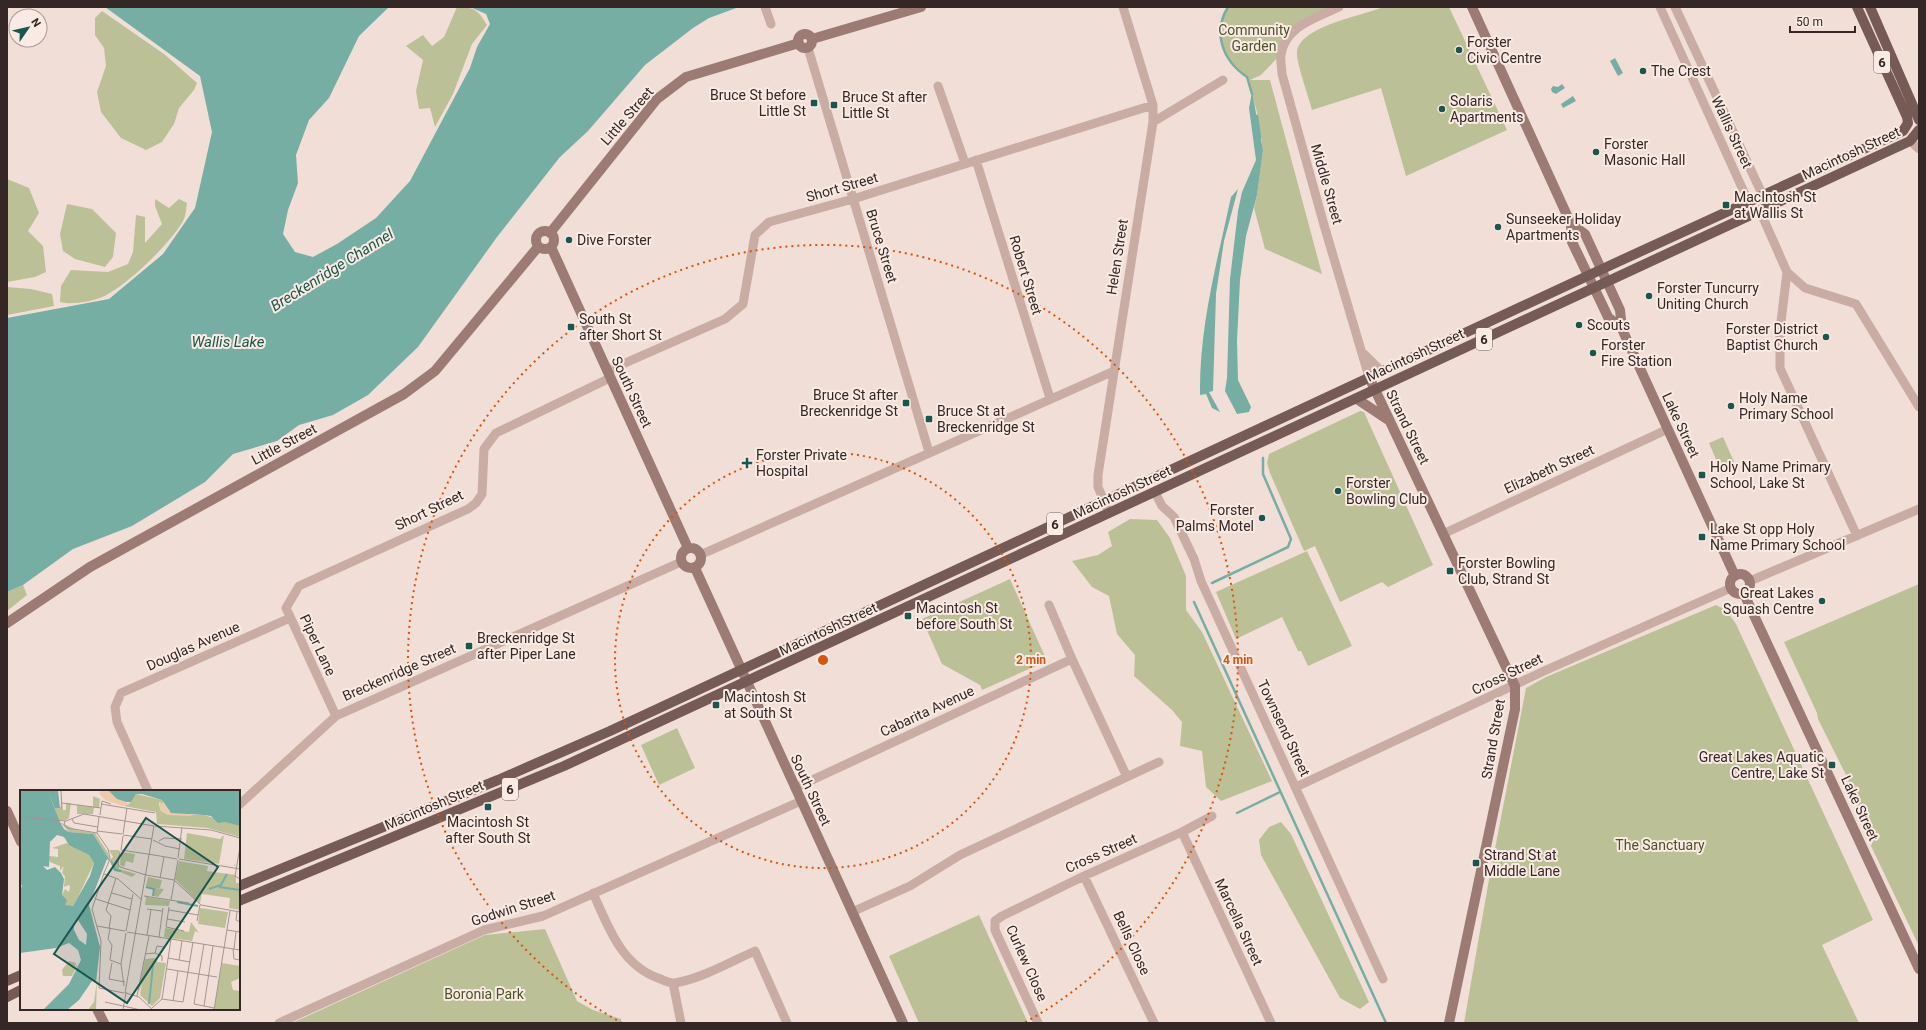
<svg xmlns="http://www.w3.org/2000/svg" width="1926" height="1030" viewBox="0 0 1926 1030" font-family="Roboto,sans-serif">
<rect width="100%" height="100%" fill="#f1dfd7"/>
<path fill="#bbc097" d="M457,7C475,7 478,10 487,25L472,44L453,94L435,127L430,108L419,109L416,91L423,60L406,46L423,35L432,46L444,37Z
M1228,7H1339L1296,28L1280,55L1261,75L1250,80H1270L1322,274L1265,249L1254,208L1257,195L1263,150L1257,112L1247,77C1223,61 1212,33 1228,7Z
M1383,7H1449L1507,130L1406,176L1381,88L1312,110C1309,98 1296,62 1297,53C1298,26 1363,16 1383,7Z
M102,11L164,54L197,83L194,90L179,108L174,124L162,142L146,150L121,138L101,112L97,92L106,66L104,48L95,35V18Z
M7,179L29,188L39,213L28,231L43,246L46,272L35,277L7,282Z
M155,199L169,208L179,199L187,203C186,208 186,216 183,221C170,244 125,288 100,298C88,302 72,305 60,302L61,286L71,270L108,272L128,264L133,252L136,215L145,217V243L162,224L155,206Z
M67,204L92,209L116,233L113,257L105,267L75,259L63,251L60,234Z
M7,287L31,289L52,294L54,306L7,315Z
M1360,411L1364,412L1433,565L1388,587L1382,582L1340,602L1315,546L1304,551L1270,473L1267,463L1269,454Z
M1723,437L1735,464L1721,471L1709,443Z
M1130,519L1157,520L1170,538L1186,576V610L1202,632L1272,781L1221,801L1206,787L1202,751L1180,746L1182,722L1172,710L1134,676L1135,655L1117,634L1109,596L1092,587L1072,561L1098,555L1112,546L1108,532Z
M1307,551L1352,646L1308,666L1301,651H1298L1282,617L1236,639L1216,592Z
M1010,579L1047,661L982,690L980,685L942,664L922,619Z
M1919,584V946L1871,846L1873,840L1876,839L1872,831L1867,832L1847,782L1849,781L1818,719L1817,713L1784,642Z
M23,585L27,595L7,611V592Z
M1716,605L1726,610L1736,624L1873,920L1822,945L1859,1023H1464L1488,885L1526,688L1546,677Z
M677,728L695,768L659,785L641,745Z
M1281,822L1291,834L1369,1002L1360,1009L1340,998L1261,855L1259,840L1269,827Z
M979,915L1028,1023H919L889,956Z
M545,929L577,1001L593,1010L621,1019V1023H292L485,935Z"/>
<path fill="#76aea4" d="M105,7H389L359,36L329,98L309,120L296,155L298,183L288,210L283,234L295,252L313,257L337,244L376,218L410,181L470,68L477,47L490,24L486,14L470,7H739L709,18L693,28L645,65L588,131L560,157L497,237L418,347L368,395L333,415L299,425L277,441L233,454L205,482L132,526L73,549L23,585L7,592V318L109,299L163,254L195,208L212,132L200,76Z
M1615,58L1623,73L1618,76L1610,61Z
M1562,84L1565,88L1556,94L1552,92L1551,89L1553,86L1558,87Z
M1252,92L1263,150L1257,195L1246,236L1240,280L1237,341L1238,380L1251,407L1249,412L1237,414L1225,391L1227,378L1230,279L1238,211L1242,192L1256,160L1249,108Z
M1573,96L1576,101L1563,108L1561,104Z
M1238,189L1224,241L1216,294L1213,391L1209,392L1220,412L1212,408L1206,394L1200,395C1199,327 1217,262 1231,197Z"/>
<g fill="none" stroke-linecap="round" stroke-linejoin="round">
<path stroke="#76aea4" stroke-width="2.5" d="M1228,7C1212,33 1223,61 1247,77L1252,94
M1257,116L1260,137
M1212,583L1288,547L1291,539L1263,474V458
M1194,602L1386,1023
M1237,813L1280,792"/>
<path stroke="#c9aca3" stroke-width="9" d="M765,7L771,24
M1339,7C1316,18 1285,26 1281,55C1280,61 1282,68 1282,74L1324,225L1369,377
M1660,7L1749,203
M1675,7L1763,196
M808,48L929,452
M938,86L965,163
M1153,122L1223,80
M1910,141L1919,149
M976,160L1050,398
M1760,211L1787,272L1805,288L1856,304L1919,407
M1787,272L1780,330V368L1857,536
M1364,354L1381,371
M607,371L725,319L743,304L755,235L769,222L853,199L1153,105
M1155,492L1162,506L1174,517L1194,559L1201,581L1383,979
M1109,513L1098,487V475L1153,122V105L1123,7
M1443,534L1668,429
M700,555L1114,371
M1750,581L1919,509
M1049,605L1072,659L1127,777
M336,716L286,608L299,586L468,509L476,503L482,494L484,449L496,433L610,378
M1296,787L1544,671L1731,588
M795,788L1072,659
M148,791L117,722L115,707L121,693L290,618
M239,805L336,716L681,562
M1182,832L1271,1023
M1084,876L1154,1023
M593,893C608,926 621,965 658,978C663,980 670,984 675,983C703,978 730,962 755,951L787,1023
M852,912L910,886L960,855L1159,762
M673,983L681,1023
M279,1023L484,930L543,916L801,801
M1038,1023L995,930V921L1002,916L1084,876L1182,832L1212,816"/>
<path stroke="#9d7b75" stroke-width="10" d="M1472,7L1571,224L1572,242L1599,298L1608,317L1622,329
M798 41a7 7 0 1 1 14 0a7 7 0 1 1-14 0Z
M812,39L921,7
M1571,224L1585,234L1620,310L1622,329L1735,576
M536 240a9 9 0 1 1 18 0a9 9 0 1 1-18 0Z
M550,233L657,99L686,77L799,43
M551,247L688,548
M1369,377L1515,686V709L1449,1023
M1357,399L1387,419
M681 558a10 10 0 1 1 20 0a10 10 0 1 1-20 0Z
M695,568L903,1023
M1730 584a10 10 0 1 1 20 0a10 10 0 1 1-20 0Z
M1744,594L1919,969
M7,623L90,567L404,394L435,371L538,247
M7,811L21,842
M97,1009L104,1023"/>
<path stroke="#765a56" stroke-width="10" d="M1870,7L1919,120
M239,886L498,780L610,731L1611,265L1903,131L1908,123L1907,117L1857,7
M239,901L564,766L1910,141L1919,130
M7,981L21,975
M7,997L21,990"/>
</g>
<g fill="none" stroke="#d6540e" stroke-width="2" stroke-dasharray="2 4">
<circle cx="823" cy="660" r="208"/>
<path d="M622 1023A415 415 0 1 1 1024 1023"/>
</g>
<g fill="#1b564d" stroke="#f9eae3" stroke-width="1.5">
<circle cx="1459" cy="50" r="4"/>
<circle cx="1643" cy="71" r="4"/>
<rect x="810" y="99" width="8" height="8" rx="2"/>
<rect x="830" y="101" width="8" height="8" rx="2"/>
<circle cx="1442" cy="109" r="4"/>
<circle cx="1596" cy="152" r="4"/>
<rect x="1722" y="201" width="8" height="8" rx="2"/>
<circle cx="1498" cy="227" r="4"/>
<circle cx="569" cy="240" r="4"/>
<circle cx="1649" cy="296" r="4"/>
<circle cx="1579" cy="325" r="4"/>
<rect x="567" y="323" width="8" height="8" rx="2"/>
<circle cx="1826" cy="337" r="4"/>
<circle cx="1593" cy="353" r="4"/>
<rect x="902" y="399" width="8" height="8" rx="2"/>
<circle cx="1731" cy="406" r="4"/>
<rect x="925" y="415" width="8" height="8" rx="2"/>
<path d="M745 457h4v4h4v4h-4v4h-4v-4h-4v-4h4z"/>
<rect x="1698" y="471" width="8" height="8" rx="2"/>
<circle cx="1338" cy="491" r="4"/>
<circle cx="1262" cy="518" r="4"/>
<rect x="1698" y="533" width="8" height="8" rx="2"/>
<rect x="1446" y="567" width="8" height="8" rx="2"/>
<circle cx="1822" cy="601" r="4"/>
<rect x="904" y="612" width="8" height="8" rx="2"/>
<rect x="465" y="642" width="8" height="8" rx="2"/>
<rect x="712" y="701" width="8" height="8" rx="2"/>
<rect x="1828" y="761" width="8" height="8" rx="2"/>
<rect x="484" y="803" width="8" height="8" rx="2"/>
<rect x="1472" y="859" width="8" height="8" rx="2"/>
</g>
<g text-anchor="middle" stroke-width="4" stroke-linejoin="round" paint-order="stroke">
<g fill="#f9eae3" stroke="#6f625e" stroke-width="1">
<rect x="1874" y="51" width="16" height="22" rx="3"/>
<rect x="1476" y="328" width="16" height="22" rx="3"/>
<rect x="1047" y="513" width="16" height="22" rx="3"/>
<rect x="502" y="778" width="16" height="22" rx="3"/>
</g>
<g font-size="13" font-weight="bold" fill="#342725">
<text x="1882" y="67">6</text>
<text x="1484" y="344">6</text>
<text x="1055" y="529">6</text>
<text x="510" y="794">6</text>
</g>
<g font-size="14" fill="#4d5329" stroke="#f9eae3">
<text x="1254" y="35">Community<tspan x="1254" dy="16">Garden</tspan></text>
<text x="1660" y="850">The Sanctuary</text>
<text x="484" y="999">Boronia Park</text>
</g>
<g font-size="14" fill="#342725" stroke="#f9eae3" text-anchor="start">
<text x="1467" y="47">Forster<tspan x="1467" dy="16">Civic Centre</tspan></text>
<text x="1651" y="76">The Crest</text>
<text x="806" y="100" text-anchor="end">Bruce St before<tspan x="806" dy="16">Little St</tspan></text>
<text x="842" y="102">Bruce St after<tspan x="842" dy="16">Little St</tspan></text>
<text x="1450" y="106">Solaris<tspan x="1450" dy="16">Apartments</tspan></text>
<text x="1604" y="149">Forster<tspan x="1604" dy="16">Masonic Hall</tspan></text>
<text x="1734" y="202">MacIntosh St<tspan x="1734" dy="16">at Wallis St</tspan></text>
<text x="1506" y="224">Sunseeker Holiday<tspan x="1506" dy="16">Apartments</tspan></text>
<text x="577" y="245">Dive Forster</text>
<text x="1657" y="293">Forster Tuncurry<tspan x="1657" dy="16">Uniting Church</tspan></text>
<text x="579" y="324">South St<tspan x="579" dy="16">after Short St</tspan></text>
<text x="1587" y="330">Scouts</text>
<text x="1818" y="334" text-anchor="end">Forster District<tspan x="1818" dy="16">Baptist Church</tspan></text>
<text x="1601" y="350">Forster<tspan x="1601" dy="16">Fire Station</tspan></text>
<text x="898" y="400" text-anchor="end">Bruce St after<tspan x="898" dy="16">Breckenridge St</tspan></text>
<text x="1739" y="403">Holy Name<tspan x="1739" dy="16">Primary School</tspan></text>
<text x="937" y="416">Bruce St at<tspan x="937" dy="16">Breckenridge St</tspan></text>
<text x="756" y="460">Forster Private<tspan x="756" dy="16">Hospital</tspan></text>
<text x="1710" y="472">Holy Name Primary<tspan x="1710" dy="16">School, Lake St</tspan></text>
<text x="1346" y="488">Forster<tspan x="1346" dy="16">Bowling Club</tspan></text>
<text x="1254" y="515" text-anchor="end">Forster<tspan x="1254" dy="16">Palms Motel</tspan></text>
<text x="1710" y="534">Lake St opp Holy<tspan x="1710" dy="16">Name Primary School</tspan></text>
<text x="1458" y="568">Forster Bowling<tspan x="1458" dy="16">Club, Strand St</tspan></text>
<text x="1814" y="598" text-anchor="end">Great Lakes<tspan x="1814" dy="16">Squash Centre</tspan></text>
<text x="916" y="613">Macintosh St<tspan x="916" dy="16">before South St</tspan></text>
<text x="477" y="643">Breckenridge St<tspan x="477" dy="16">after Piper Lane</tspan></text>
<text x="724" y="702">Macintosh St<tspan x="724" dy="16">at South St</tspan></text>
<text x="1824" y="762" text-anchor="end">Great Lakes Aquatic<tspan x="1824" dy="16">Centre, Lake St</tspan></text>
<text x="488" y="827" text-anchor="middle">Macintosh St<tspan x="488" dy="16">after South St</tspan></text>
<text x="1484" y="860">Strand St at<tspan x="1484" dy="16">Middle Lane</tspan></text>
</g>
<g font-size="14" fill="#342725" stroke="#f9eae3">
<text transform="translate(627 116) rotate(-49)" y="5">Little Street</text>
<text transform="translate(1732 132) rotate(65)" y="5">Wallis Street</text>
<text transform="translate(1851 153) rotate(-25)" y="5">Macintosh Street</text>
<text transform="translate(1327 184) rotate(74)" y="5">Middle Street</text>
<text transform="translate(842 187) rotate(-16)" y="5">Short Street</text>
<text transform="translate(882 246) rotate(73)" y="5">Bruce Street</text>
<text transform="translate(1117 257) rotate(-81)" y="5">Helen Street</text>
<text transform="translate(1026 275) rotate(73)" y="5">Robert Street</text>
<text transform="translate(1415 355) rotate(-25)" y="5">Macintosh Street</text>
<text transform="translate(632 392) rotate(65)" y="5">South Street</text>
<text transform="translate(1681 425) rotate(65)" y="5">Lake Street</text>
<text transform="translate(1408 427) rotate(64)" y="5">Strand Street</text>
<text transform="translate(284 444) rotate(-28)" y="5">Little Street</text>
<text transform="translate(1549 469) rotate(-25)" y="5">Elizabeth Street</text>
<text transform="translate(1122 492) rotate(-25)" y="5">Macintosh Street</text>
<text transform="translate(429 510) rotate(-26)" y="5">Short Street</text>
<text transform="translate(828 629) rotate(-25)" y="5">Macintosh Street</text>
<text transform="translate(318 645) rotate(65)" y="5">Piper Lane</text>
<text transform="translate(193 646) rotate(-24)" y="5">Douglas Avenue</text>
<text transform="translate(399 672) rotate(-24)" y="5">Breckenridge Street</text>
<text transform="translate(1507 674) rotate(-26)" y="5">Cross Street</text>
<text transform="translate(927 711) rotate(-25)" y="5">Cabarita Avenue</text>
<text transform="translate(1284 728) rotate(65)" y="5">Townsend Street</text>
<text transform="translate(1493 739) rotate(-80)" y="5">Strand Street</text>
<text transform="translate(811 790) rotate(65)" y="5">South Street</text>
<text transform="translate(434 805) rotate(-23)" y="5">Macintosh Street</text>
<text transform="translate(1860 808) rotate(65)" y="5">Lake Street</text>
<text transform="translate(1101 853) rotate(-24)" y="5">Cross Street</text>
<text transform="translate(513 908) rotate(-18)" y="5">Godwin Street</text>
<text transform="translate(1239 922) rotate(65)" y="5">Marcella Street</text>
<text transform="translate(1132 943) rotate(65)" y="5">Bells Close</text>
<text transform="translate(1027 963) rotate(66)" y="5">Curlew Close</text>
</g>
<g font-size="15" font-style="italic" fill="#1b564d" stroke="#f9eae3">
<text transform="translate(332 270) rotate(-32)" y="5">Breckenridge Channel</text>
<text x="228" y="347">Wallis Lake</text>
</g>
</g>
<g transform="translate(20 790)">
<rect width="220" height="220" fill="#f1dfd7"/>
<path d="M41,0L42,20H46V13H51L49,28L46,30H39L31,9L30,3L34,15L41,17ZM116,4L142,10L144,14L139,12V15L141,21L148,25H184L220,36V47L188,38L137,34L136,22L104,16L109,14ZM73,6L80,9L79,18L74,17L73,24H57V15L73,17ZM40,32L56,40L75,43L88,63L89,69L73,44L49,42ZM167,43L200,49L204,45L199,74L214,76L215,73V76L164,69ZM47,53L69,65L74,73L58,107L53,116L49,117L44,115L42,105L45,99L49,102L50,97L49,95L44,97L45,86L42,83L44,76L40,81V76L30,72L29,69V66L38,67V59L32,58ZM89,60H99V79L116,84L112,87L95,80L90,70L93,67ZM101,62L115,64L113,73L106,71L104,77L100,75ZM159,71L188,76L187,81L216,85V93H220V120L209,118L210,108L182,104L180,113L178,112L155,89ZM128,87L142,90L140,98H135L144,99L138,107L134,106L135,98L126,96ZM126,107L150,111L149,116L125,115ZM180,118L208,122L205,138L178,134ZM171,132L179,143L175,141L172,151L144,147L145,138L169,142ZM135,168L137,172L146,173L140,208L132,216L120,205L122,194L118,204L125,169ZM49,171L56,173L55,177L58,174L52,186H43L42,180ZM202,173L220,176V188L211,192L213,200L220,201V220H194ZM77,190L76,220H68L74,212Z" fill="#bbc097"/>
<path d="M81,0H88L97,9L110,14L103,16L85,10L79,3ZM139,12L144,14L151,23H167L172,26L148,25L141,21Z" fill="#eec9ac"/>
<path d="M0,0H38L40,18H35L29,4L40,32L44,39L49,42L73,44L91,72L87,69L69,115L80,157L76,192L72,191L59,210L47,220H23L49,194L61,170L58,160L49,153L36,158L0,163V100L2,96L0,93ZM37,45L44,47L49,55L69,65L74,73L70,86L53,116L45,115L47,110L42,105L44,89L41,83L35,77L27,80L23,76L29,77L30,52ZM58,130L67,144L66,155L59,150L54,140V134ZM88,0H220V36L205,32L198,33L191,26L184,25L151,23L142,10L122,4H116L111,12H106L97,9Z" fill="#76aea4" fill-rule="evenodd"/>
<path fill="none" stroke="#76aea4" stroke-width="2" d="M91,71L95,80L101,81M126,97L134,99L133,106M199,97L220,100M189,99L201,95L207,84M157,112L178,116M129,214L133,175"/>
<path fill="none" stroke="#a59590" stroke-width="1" d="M41,0L42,20M42,13L81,18M81,14L135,23M80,25L82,11L91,14M0,27L46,31L64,24L134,36L105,203M79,27L77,43L88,59M52,29L54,33L78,37M45,31L44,35L48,38L77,43M135,36L191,40L220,48M77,41L102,44M103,44L107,18M103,45L132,49M133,50L145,56L160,59M139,51L144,48L162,49M220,57L215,86L220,89M101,60L134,65M101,60L103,46M100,61L98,74L100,77L126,85L154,90L181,115L220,122M134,65L157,69M158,68L162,37M159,69L220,79M84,83L72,119L81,151L79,198L104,203M84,83L90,69L88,59M84,84L98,89L122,110M140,88L144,67M92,103L112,109M124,106L169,113M76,109L110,120M151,110L158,70M149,117L146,137L164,141M127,119L142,121M149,120L178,125M217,122L216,130L220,132M147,129L165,132M177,131L180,115M77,136L105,141M89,139L91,126L86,120L96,88M90,139L88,149L92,155L90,170L101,174M207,140L220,142M106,141L113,104M107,142L220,160M127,145L131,120M139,147L143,118M184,154L174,214L194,218M213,159L214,169L220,170M214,159L216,142M135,163L142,166V171M125,164L135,163L137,156L144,157M148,168L170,172M159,170L162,151M92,173L89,189L105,192M147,179L197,187M104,196L101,174L106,143M106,203L119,207L133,220M117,206L129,146M142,209L163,212L173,152M153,211L158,181M85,212L121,220M184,216L193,156M132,218L142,209L151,149M103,220L106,202M194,220L210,121"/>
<path fill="#1b564d" fill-opacity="0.15" stroke="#1b564d" stroke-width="2" d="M126,28L198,77L107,213L34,164Z"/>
<rect width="220" height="220" fill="none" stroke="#342725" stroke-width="2"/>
</g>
<circle cx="823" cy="660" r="6" fill="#d6540e" stroke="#f9eae3" stroke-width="2"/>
<g font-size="12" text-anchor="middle" font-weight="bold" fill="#d6540e" stroke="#f9eae3" stroke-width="4" stroke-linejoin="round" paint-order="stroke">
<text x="1031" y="664">2 min</text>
<text x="1238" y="664">4 min</text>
</g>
<rect width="1926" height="1030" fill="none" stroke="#342725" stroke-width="16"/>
<g transform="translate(28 28) rotate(56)"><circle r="19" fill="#f9eae3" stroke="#aa9c97"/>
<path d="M0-3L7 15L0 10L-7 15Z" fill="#1b564d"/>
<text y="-6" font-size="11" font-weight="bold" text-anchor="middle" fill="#342725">N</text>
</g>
<path d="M1790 26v6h65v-6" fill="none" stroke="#342725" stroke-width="2"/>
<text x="1796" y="26" font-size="12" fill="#342725" stroke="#f9eae3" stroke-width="3" paint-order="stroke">50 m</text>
</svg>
